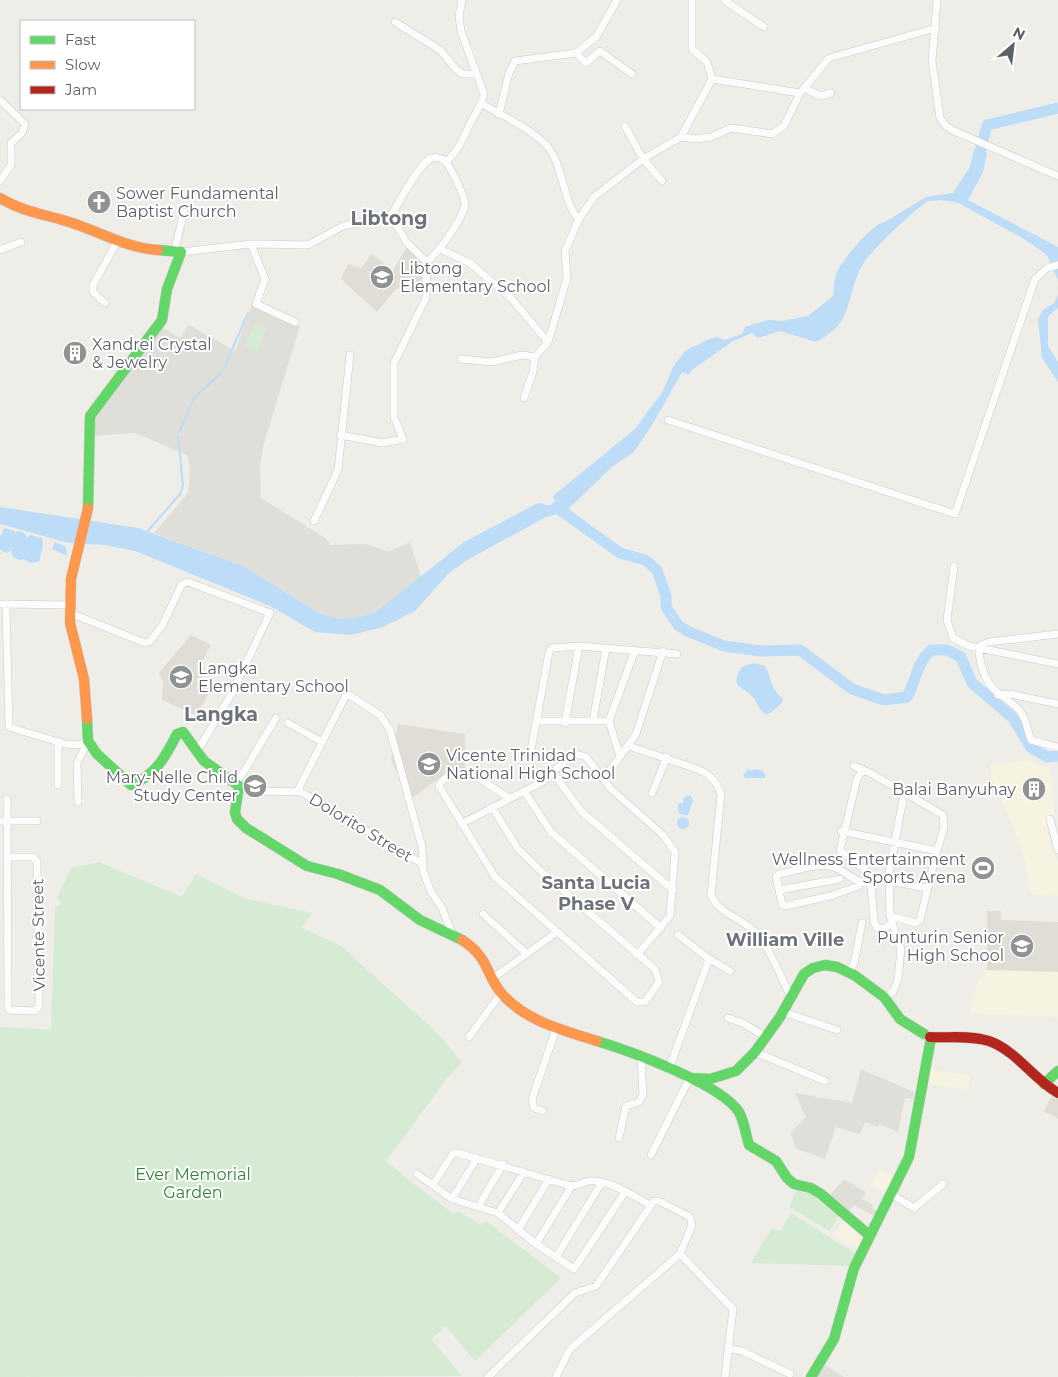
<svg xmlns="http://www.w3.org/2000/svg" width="1058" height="1377" viewBox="0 0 1058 1377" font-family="Montserrat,sans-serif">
<rect width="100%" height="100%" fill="#eeede8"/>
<path fill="#f7f3e1" d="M1029,761L1050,768L1055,820L1047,823L1048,836L1058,862V896L1031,894L1024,856L1013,825L992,780L990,765Z
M987,970L1058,972V1017L968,1013L979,979Z
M926,1069L970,1076L968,1090L924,1083Z
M880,1169L894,1178L886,1194L871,1186Z
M844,1219L863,1236L859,1249L834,1235Z"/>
<path fill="#dfded9" d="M252,305L300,326L264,443L260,466L261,498L325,538L331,545L366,544L389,552L410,542L421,577L376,612L360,617L339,619L319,613L243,566L154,533L188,493L190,468L187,455L135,433L92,436V418L161,327L180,338L189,325L235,351Z
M861,1069L914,1092L913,1099L905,1098L898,1132L880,1124L878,1127L865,1122L860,1134L836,1127L825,1159L797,1149L790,1133L806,1117L795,1093L852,1103Z
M844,1179L866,1192L862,1199L873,1205L871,1208L877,1211L874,1216L854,1205L848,1214L828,1197Z
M823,1364L844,1377H815Z"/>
<path fill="#dfddd6" d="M407,246L424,262V276L411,294L397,288L377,312L341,279L348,264L361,268L372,254L393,271Z
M191,635L211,645L198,669L204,682L212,686L197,716L162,700L163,682L159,673Z
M398,724L465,734V768L445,774L412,798L391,760Z
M987,911H1001V920L1058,922V972L987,970Z
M1053,1094L1058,1096V1119L1044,1111Z"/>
<path fill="#d5ebd4" d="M255,323L267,328L257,351L245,346Z
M99,862L182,897L196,874L244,898L312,913L302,928L341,946L434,1030L462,1062L448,1077L386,1161L406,1178L454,1214L458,1211L481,1225L486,1221L561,1278L475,1361L446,1326L431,1339L462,1376L0,1377V1027L51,1030L55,907L62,903L57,898L71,868Z
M797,1189L809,1192L840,1213L830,1231L789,1207Z
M791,1213L853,1252L856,1255L851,1266L751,1263L772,1228L780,1231Z"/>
<path fill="#bcdcf8" d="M974,149L987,153L983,172L968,200L1058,247V281L1047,255L1024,239L959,203L941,200L928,201C915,209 868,253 862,266C844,298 856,322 816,342L780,331L758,338L752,333L733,341L692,370L689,375L682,372L654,422L634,452L612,467L566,511L546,517L467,560L449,573L415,611L383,627L351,635L315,632L270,606L135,551L104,545L69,543L0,524V507L138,528L243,566L319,613L339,619L360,617L376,612L464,542L538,503L552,506L555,501L553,496L635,429L663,391L673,367L685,351L707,340L717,337L725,340L742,334L745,327L768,320L782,321L808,316L833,296C834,289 834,279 837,272C842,260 873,223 885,222L926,197L953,193L970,167Z
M1058,295V308L1048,316V346L1058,362V382L1042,358L1038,319L1043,310L1054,303Z
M4,528L15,531V534L17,531L24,533L27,538L30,535L42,538L43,545L39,562L30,563L24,559L20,560L13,557L11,550L7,553L0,550V537Z
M55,542L66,547L67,556L52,549Z
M754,663L765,666C772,678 770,689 783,699C782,703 778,707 774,710C762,722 759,704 753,697C744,687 728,688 742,667Z
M749,769L751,771L757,769L764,772L765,778H745L743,775Z
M690,795L693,800L688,815L679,814L678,804L683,803L684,797Z
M677 823a6 6 0 1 1 12 0a6 6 0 1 1-12 0Z"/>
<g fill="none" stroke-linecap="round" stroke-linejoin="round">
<path stroke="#bcdcf8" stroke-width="2" d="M224,368L248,313
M179,432L195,397L222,372
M147,532L180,494L183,486L178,436"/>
<path stroke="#bcdcf8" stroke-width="11" d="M977,164L987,125L1058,108
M556,507L620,553L645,560L657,570L666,596V607L678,625L687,631L724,646L762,651L800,650L852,689L884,700L907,697C917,679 916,664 931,650H947L961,657L972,683L1013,718L1031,748L1048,757L1058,756"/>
<g stroke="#cbcbca" stroke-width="8">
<path id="street" d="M692,0V49L707,62L712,79
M724,0L764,27
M937,0L932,61L940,118L946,126L954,131L1058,176
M395,22L440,50L457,70L463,74H476
M576,53L586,63L600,51L632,74
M804,88L820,96L831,93
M0,100L25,124L22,133L11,143V165L0,181
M482,104C503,116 530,128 547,146C564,165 563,205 579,219L594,197L643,159L681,137L712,79L800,93
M499,114L509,73L515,61L576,53L596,37L617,0
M625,126L643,159L662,181
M681,137L696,139L711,137L731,128L772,134L784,126L800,93L829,58L936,28
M446,162C460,149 464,136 472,120C477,111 482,105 484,94L461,31L459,16L462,0
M391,216L407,243L427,262
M251,244L265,279L256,304L295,322
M440,249L470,263L510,297L548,342
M0,250L21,242
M181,252L251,244L308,245L343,226L391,216
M174,253L184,212
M105,303L93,292V285L118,240
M461,359L492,362L522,355L535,357
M524,398L533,372L535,357L548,342L558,309L567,278L565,251L579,219
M668,420L955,514L1035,279L1047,268L1058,265
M340,435L383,443L403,439L394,417V363L426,298L427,262C439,251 462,220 465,205C466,199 449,163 444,160C440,158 434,156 430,159C418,165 398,204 391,216
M314,521L338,470L350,355
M954,566L947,620L953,638L969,646L1058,664
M0,604L70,605
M6,604L9,727L65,744L78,745L88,741
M70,613L145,643L150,641L162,626L182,584L188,582L270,613L232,693L197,752
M1058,634L989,642L981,645C977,651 980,657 981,664C990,696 1001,691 1020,711C1027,720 1027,731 1031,740L1058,747
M349,695L380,715L390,730L422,847L423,870L430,890L442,908L452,934
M998,695L1010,694L1058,704
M536,721H609L620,757
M593,721L606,648
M609,721L635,650
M288,723L322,742
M565,723L579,646
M58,741V785
M629,746L697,769C710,774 716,781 721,794L711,895C720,916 744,918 758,935C772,953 781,977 791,997
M531,750L549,652L552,648L579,646L677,654
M854,766L872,774L943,815L944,828L937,851
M863,770L857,779L840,850L870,874L874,921L877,928L883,929L892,923
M554,774L581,811L673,890
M604,779L636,734L663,651
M237,783L276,718
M239,786L262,791L301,792L423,864
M524,791L551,832L661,928
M297,792L345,697
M652,793L667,757
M7,799L8,1008L10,1010L34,1011L39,1007L37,862L33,857H8
M78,802L77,763L88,742
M492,807L518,849L544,874L655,969L659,982L645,1002H637L495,877L439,786C444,774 459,772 471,773L509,798
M1050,819L1058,850
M0,821H37
M461,824L544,781L570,756L576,754L586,757L611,789L663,835L675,852L670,916L637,955
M841,831L937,851L920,920L916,923L890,916
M872,878L927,888
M860,883L859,886L830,896L785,906L782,904L776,877L779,874C795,871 818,862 833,867C851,873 851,883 873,883
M779,890L840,879
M483,914L527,954
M708,958L730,971
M849,972L854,964L862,923
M493,978L557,932
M884,997L893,992L898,979L901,949L890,916L889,873L904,794
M783,1012L837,1030
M728,1018L743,1023L766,1037
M469,1037L501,993
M755,1052L825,1081
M669,1069L708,962V958L678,935
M543,1111L534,1108L532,1099L556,1029
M619,1138L626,1106L639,1102L643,1095L641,1058
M651,1155L690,1077
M417,1174L452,1199L498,1213L536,1244L574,1269L625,1192
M433,1185L453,1153H457C494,1163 531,1175 568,1185C575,1188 583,1182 590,1181C611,1180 633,1196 650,1205
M891,1194L914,1208L943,1184
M452,1199L477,1158
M478,1207L503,1164
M498,1213L524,1172
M518,1230L549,1179
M536,1244L571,1187
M680,1254L733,1309L725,1377
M556,1257L602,1182
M730,1349L742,1351L790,1374
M488,1377L575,1293L596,1286L654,1201H659L690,1217L692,1225L680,1254L570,1349L556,1377"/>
</g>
<g stroke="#c9cac9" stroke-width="11">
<path id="fast" d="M88,508L90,416L162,320L167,289L181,252L158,250
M87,719L88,741L97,754L131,785C155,776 166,756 177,734L183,732L204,761L239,786L235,812L237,819L246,828L307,866L338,874L380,890L420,920L462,940
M597,1041C630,1051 721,1084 739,1112C744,1121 746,1135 749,1145L776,1161L787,1178L794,1184L811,1188L821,1194L869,1235
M691,1078L710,1079L736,1071L755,1052L780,1017L804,974L813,968L825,965L837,967L854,975L884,997L900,1019L924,1034
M1044,1084L1058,1071
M811,1377L834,1339L854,1268L909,1157L931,1038"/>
</g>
<g stroke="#c9cac9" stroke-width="11">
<path id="slow" d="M0,198C21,211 43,214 66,221C97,230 125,248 158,250
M87,719L84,679L70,623L71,579L88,508
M462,940C490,958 485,974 502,994C527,1022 563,1030 597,1041"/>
</g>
<g stroke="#c9cac9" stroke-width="11">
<path id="jam" d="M930,1037C949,1038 970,1035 989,1041C1017,1051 1033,1079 1058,1093"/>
</g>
<use href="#street" stroke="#fcfcfc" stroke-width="7"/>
<use href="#fast" stroke="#63d668" stroke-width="10"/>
<use href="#slow" stroke="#ff974d" stroke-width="10"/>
<use href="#jam" stroke="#b3261e" stroke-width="10"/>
</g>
<defs>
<g id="church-disc" transform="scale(1.25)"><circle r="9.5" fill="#909294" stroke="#fff"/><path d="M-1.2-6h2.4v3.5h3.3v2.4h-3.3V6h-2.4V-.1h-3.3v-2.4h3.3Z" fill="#fff"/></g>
<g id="school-disc" transform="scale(1.25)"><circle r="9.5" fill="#909294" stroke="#fff"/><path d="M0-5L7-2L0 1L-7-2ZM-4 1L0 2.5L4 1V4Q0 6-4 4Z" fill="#fff"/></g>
<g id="building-disc" transform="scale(1.25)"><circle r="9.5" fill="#909294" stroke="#fff"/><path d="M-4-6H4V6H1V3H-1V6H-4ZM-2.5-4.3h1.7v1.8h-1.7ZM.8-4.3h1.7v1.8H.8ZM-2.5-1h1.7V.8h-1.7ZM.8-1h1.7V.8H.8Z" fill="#fff"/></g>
<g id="stadium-disc" transform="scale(1.25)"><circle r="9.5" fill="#909294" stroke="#fff"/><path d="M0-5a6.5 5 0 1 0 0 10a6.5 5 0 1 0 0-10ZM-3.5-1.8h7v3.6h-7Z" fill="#fff"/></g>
</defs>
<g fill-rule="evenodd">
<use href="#church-disc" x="99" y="202"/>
<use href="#school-disc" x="382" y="277"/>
<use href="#building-disc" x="75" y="353"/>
<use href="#school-disc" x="181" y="677"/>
<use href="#school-disc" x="429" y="764"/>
<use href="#school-disc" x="255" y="786"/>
<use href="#building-disc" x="1034" y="789"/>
<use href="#stadium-disc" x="983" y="868"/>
<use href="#school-disc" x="1022" y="946"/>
</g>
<g text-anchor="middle" stroke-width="4" stroke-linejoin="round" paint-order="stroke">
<g font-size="16" fill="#5d6167" stroke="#fff" text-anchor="start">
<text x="116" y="199">Sower Fundamental<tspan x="116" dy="18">Baptist Church</tspan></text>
<text x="400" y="274">Libtong<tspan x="400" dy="18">Elementary School</tspan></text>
<text x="92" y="350">Xandrei Crystal<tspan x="92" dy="18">&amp; Jewelry</tspan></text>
<text x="198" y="674">Langka<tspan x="198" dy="18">Elementary School</tspan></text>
<text x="446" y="761">Vicente Trinidad<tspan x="446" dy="18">National High School</tspan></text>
<text x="238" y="783" text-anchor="end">Mary-Nelle Child<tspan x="238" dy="18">Study Center</tspan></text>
<text x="1016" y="795" text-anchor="end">Balai Banyuhay</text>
<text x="966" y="865" text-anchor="end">Wellness Entertainment<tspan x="966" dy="18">Sports Arena</tspan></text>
<text x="1004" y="943" text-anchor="end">Punturin Senior<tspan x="1004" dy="18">High School</tspan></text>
</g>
<g font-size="16" fill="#5d6167" stroke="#fff">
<text transform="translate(361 827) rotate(31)" y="6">Dolorito Street</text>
<text transform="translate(38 935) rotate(-91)" y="6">Vicente Street</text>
</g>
<g font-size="16" fill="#308337" stroke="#fff">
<text x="193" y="1180">Ever Memorial<tspan x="193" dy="18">Garden</tspan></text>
</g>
<g font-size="18" font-weight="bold" fill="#6e7379" stroke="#fff">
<text x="596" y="889">Santa Lucia<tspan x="596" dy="21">Phase V</tspan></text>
<text x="785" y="946">William Ville</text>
</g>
<g font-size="19" font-weight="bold" fill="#6e7379" stroke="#fff">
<text x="389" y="225">Libtong</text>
<text x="221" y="721">Langka</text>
</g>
</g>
<rect x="20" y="20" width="175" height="90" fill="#ffffff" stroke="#bec0c2"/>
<rect x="30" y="36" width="25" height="8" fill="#63d668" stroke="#bec0c2"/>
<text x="65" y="45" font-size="15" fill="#5d6167">Fast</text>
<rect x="30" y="61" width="25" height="8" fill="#ff974d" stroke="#bec0c2"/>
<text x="65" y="70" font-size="15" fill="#5d6167">Slow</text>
<rect x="30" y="86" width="25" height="8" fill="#b3261e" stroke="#bec0c2"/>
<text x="65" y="95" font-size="15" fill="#5d6167">Jam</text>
<g transform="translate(1013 45) rotate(28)" stroke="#ffffff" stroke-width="4" paint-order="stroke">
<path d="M0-4L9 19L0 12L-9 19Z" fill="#5d6167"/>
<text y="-8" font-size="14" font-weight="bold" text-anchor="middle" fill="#5d6167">N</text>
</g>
</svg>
